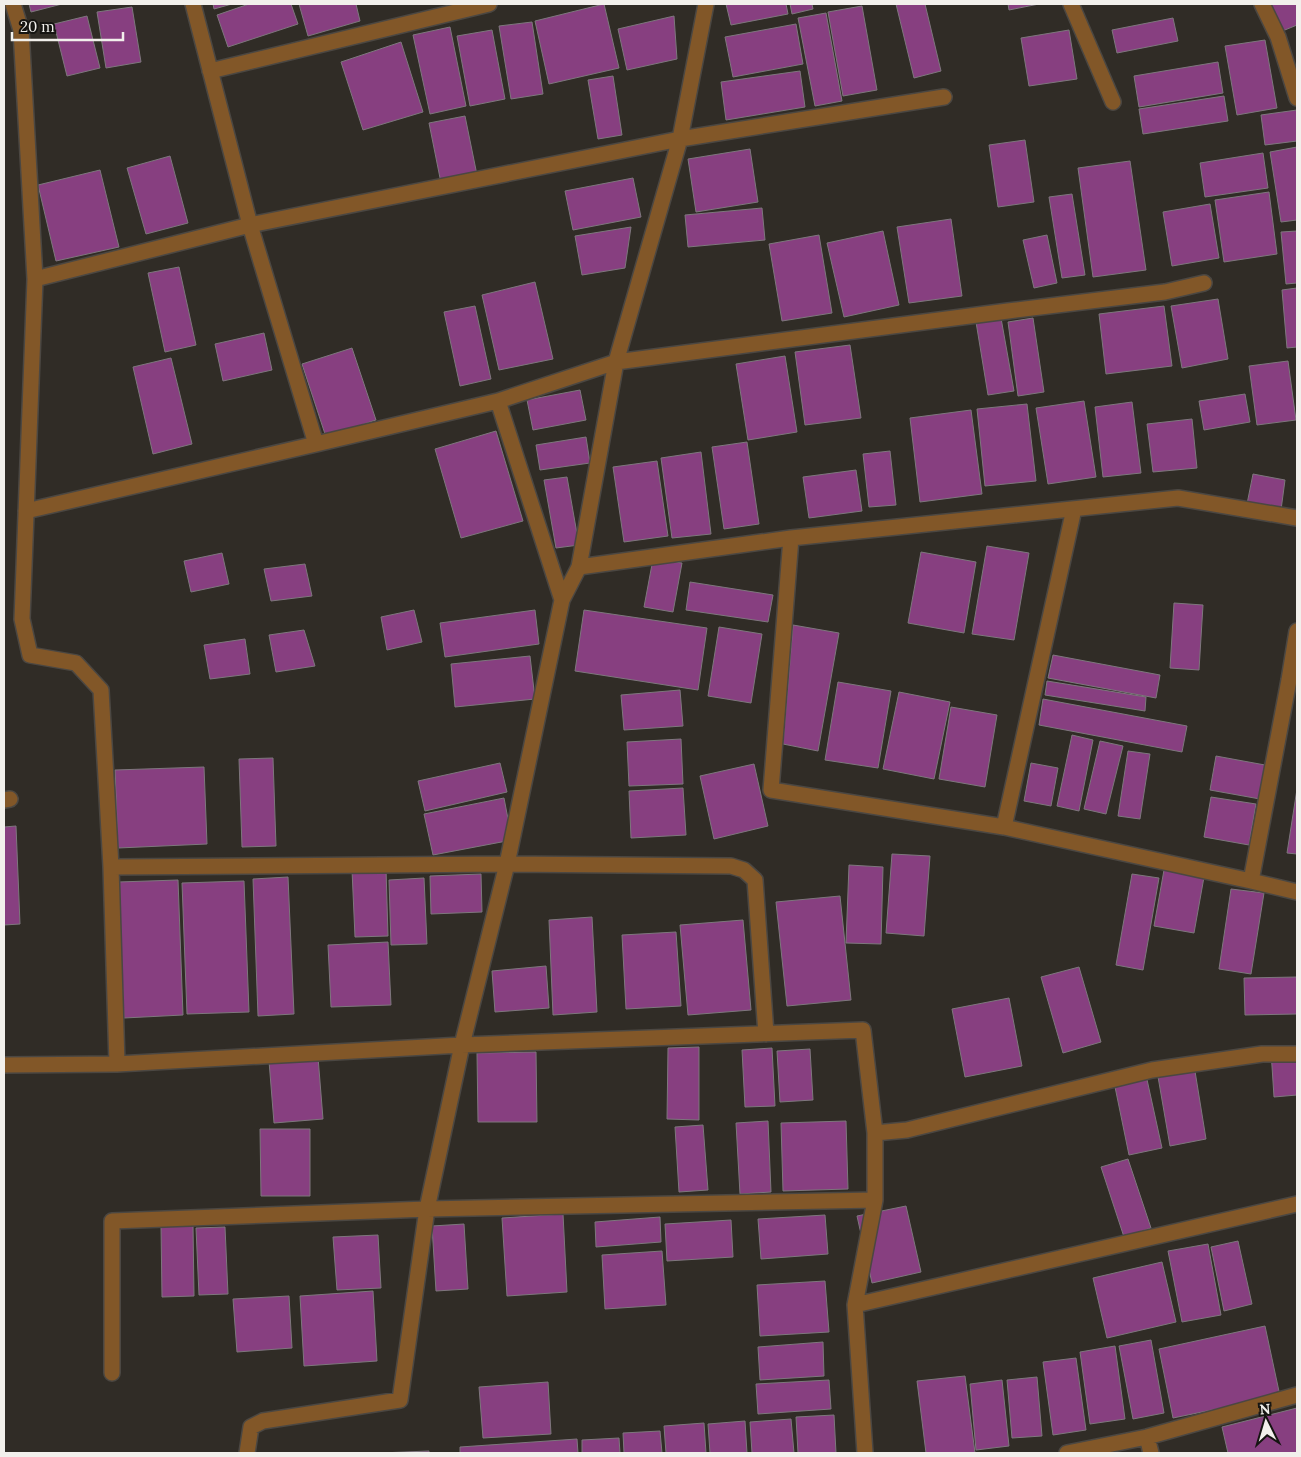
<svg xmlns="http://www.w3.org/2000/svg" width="1301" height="1457" viewBox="0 0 1301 1457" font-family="Lora,serif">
<rect width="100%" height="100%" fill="#302c26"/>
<path fill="#873f80" stroke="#7e777d" d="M29,4H62L31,12Z
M213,4H232L214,9Z
M249,4H291L298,24L228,47L217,15Z
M299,4H356L360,21L308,36Z
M604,4L619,68L549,84L535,21Z
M726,4H786L788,14L731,25Z
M790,4H812L813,9L792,14Z
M896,4H925L941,71L914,78Z
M1008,4H1039L1009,10Z
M1267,4H1297V25L1280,32Z
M862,6L877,90L843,96L828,12Z
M132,7L141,62L106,68L97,12Z
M826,13L842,101L815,106L798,18Z
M87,16L100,68L67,76L54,24Z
M674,16L677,59L627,70L618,29Z
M1173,18L1178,41L1117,53L1112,30Z
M532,22L543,94L511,99L499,26Z
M796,24L803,64L733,77L725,37Z
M450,27L466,106L430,114L413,35Z
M492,30L505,99L470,106L457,36Z
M1069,30L1077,79L1029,86L1021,38Z
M1265,40L1277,108L1237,115L1225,46Z
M401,42L423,112L363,130L341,62Z
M1218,62L1223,93L1139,107L1134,76Z
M800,71L805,107L726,120L721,82Z
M613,76L622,135L598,139L588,80Z
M1224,96L1228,121L1143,134L1139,109Z
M1297,110V141L1265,145L1261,115Z
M465,116L477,175L441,183L429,123Z
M1025,140L1034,202L998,207L989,145Z
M1297,147V220L1281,222L1270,152Z
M750,149L758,202L696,212L688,159Z
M1263,153L1268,188L1205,197L1200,163Z
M170,156L188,223L146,234L127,168Z
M1130,161L1146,270L1093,277L1078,168Z
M100,170L119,247L56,261L38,185Z
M633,178L641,217L573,230L565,191Z
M1269,192L1277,254L1224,262L1215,200Z
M1072,194L1085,275L1062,278L1049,197Z
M1210,204L1219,258L1172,266L1163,212Z
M762,208L765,240L688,247L685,215Z
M951,219L962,296L909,303L897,227Z
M631,227L625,268L582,275L575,236Z
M883,231L899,305L844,317L827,243Z
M1297,231V283L1286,284L1281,232Z
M819,235L832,313L782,321L769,244Z
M1047,235L1057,283L1034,288L1023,240Z
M179,267L196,345L165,352L148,273Z
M535,282L553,359L499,370L482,295Z
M1297,288V347L1287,348L1282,290Z
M1218,299L1228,359L1182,368L1171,306Z
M475,306L491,379L460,386L444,312Z
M1164,306L1172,366L1106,374L1099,314Z
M1001,318L1014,391L988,395L976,322Z
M1033,318L1044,392L1018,396L1008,322Z
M264,333L272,370L223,381L215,344Z
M850,345L861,418L805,425L795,352Z
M352,348L376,420L326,437L302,364Z
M785,356L797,432L748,440L736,364Z
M171,358L192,444L153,454L133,367Z
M1288,361L1296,420L1257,425L1249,366Z
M580,390L586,420L533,430L527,400Z
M1245,394L1250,422L1204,430L1199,401Z
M1084,401L1096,477L1048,484L1036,408Z
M1132,402L1141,473L1103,477L1095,407Z
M1027,404L1036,481L985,486L977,409Z
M971,410L982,494L920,502L910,418Z
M1192,419L1197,468L1153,472L1147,424Z
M496,431L523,521L461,538L435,449Z
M586,437L590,463L540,470L536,445Z
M747,442L759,524L724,529L712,447Z
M890,451L896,505L869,507L863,454Z
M701,452L711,534L672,538L661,458Z
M657,461L668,536L624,542L613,467Z
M856,470L862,511L809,518L803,477Z
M1253,474L1285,480L1281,510L1247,504Z
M567,477L579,545L556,548L544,480Z
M987,546L1029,553L1014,640L972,634Z
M921,552L976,562L964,633L908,623Z
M222,553L229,584L191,592L184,561Z
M653,559L682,563L673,612L644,607Z
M305,564L312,596L271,601L264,569Z
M690,582L773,595L768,622L686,610Z
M1174,603L1203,605L1199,670L1170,668Z
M414,610L422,642L387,650L381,617Z
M535,610L539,644L445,657L440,623Z
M584,610L707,628L698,690L575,671Z
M793,625L839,633L818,751L783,744Z
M719,627L762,634L751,703L708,696Z
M304,630L315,666L276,672L269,635Z
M245,639L250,674L210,679L204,645Z
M1053,655L1160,675L1156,698L1048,678Z
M530,656L535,699L455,707L451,664Z
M1047,681L1146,697L1145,711L1045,695Z
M838,682L891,691L878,768L825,760Z
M680,690L683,726L624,730L621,695Z
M899,692L950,702L934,779L883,769Z
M1043,699L1187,726L1182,752L1039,725Z
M951,707L997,715L985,787L939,779Z
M1072,735L1093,740L1079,811L1057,806Z
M681,739L683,784L629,786L627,742Z
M1100,741L1123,746L1106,814L1084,809Z
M1128,751L1150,754L1140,819L1118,816Z
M1216,756L1265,765L1260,799L1210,790Z
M273,758L276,846L242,847L239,759Z
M500,763L507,792L425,811L418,781Z
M1031,763L1058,768L1051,806L1024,801Z
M754,764L768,826L714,839L700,776Z
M204,767L207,844L118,848L115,770Z
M683,788L686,835L631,838L629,791Z
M1297,789V854L1287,853Z
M1211,797L1256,804L1249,845L1204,837Z
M504,798L512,840L433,855L424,814Z
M16,826L20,924L4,925V827Z
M892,854L930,856L924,936L886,933Z
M849,865L883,867L881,944L846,943Z
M386,869L388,936L355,937L352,870Z
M1164,870L1204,877L1194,933L1154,926Z
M481,874L482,912L431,914L430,876Z
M1132,874L1159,878L1143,970L1116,965Z
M288,877L294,1014L258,1016L253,879Z
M424,878L427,944L391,945L389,880Z
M178,880L183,1015L124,1018L118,882Z
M244,881L249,1012L187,1014L182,883Z
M1231,889L1264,893L1251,974L1219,969Z
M840,896L851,1000L787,1006L776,902Z
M592,917L597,1012L553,1015L549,920Z
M743,920L751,1010L688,1015L680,925Z
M676,932L681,1006L626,1009L622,935Z
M388,942L391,1005L331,1007L328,945Z
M546,966L549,1008L495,1012L492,971Z
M1079,967L1101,1042L1063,1053L1041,977Z
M1297,977V1014L1245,1015L1244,978Z
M1009,998L1022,1066L965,1077L952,1009Z
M699,1047V1120L667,1119L668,1048Z
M772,1048L775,1106L745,1107L742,1050Z
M810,1049L813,1100L780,1102L777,1051Z
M1297,1050V1095L1274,1097L1271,1051Z
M536,1052L537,1122H478L477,1053Z
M318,1057L323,1119L274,1123L269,1061Z
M1194,1065L1206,1139L1170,1146L1157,1071Z
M1146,1075L1162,1148L1129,1155L1114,1082Z
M768,1121L771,1192L740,1194L736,1123Z
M846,1121L848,1189L783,1191L781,1123Z
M703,1125L708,1190L679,1192L675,1127Z
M260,1129H310V1196H261Z
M1128,1159L1151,1228L1124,1237L1101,1167Z
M906,1206L921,1272L872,1283L857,1216Z
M563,1214L567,1292L507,1296L502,1218Z
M825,1215L828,1254L761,1259L758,1219Z
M660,1217L661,1242L596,1247L595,1222Z
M731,1220L733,1257L667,1261L665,1224Z
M464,1224L468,1289L436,1291L432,1226Z
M193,1225L194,1296L162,1297L161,1226Z
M225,1227L228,1294L199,1295L196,1228Z
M378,1235L381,1288L337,1290L333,1237Z
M1238,1241L1252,1304L1224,1311L1211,1247Z
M1208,1244L1221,1315L1182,1322L1168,1251Z
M662,1251L666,1305L605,1309L602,1255Z
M1162,1262L1176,1322L1107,1338L1093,1278Z
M825,1281L829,1332L760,1336L757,1285Z
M373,1291L377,1361L304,1366L300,1296Z
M289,1296L292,1348L237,1352L233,1299Z
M1265,1326L1280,1396L1173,1418L1159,1349Z
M1151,1340L1164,1413L1133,1419L1119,1346Z
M823,1342L824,1376L760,1380L758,1347Z
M1115,1346L1125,1419L1090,1424L1080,1352Z
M1076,1358L1086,1430L1053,1435L1043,1362Z
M965,1376L975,1453H926L917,1381Z
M1037,1377L1042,1436L1012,1438L1007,1380Z
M829,1380L831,1409L758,1414L756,1384Z
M1002,1380L1009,1446L976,1450L970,1384Z
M548,1382L551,1434L483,1438L479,1387Z
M1297,1408V1453H1228L1222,1427Z
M834,1415L836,1453H798L796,1417Z
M791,1419L794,1453H752L750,1422Z
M745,1421L747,1453H710L708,1424Z
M704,1423L706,1453H666L664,1426Z
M660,1431L662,1453H624L623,1433Z
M619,1438L620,1453H582V1440Z
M577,1439L578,1453H460V1447Z
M429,1451V1453H380Z"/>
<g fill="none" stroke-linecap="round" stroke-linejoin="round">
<g stroke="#4b4742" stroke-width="18">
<path id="street" d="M13,4L21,30L35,279L22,619L30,655L76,663L101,690L111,867L117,1064
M193,4L250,225L316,444L498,401L616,362L1008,311L1165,292L1204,283
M1071,4L1113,102
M1262,4L1278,37L1297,98
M210,71L489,4
M35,279L250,225L680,139L944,97
M498,401L562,600
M26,511L316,444
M791,538L771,790L1004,827L1251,881L1297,892
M579,567L791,538L1178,498L1297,518
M4,800L10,799
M1004,827L1074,509
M111,867L507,864L731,866L744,870L755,880L766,1034
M1251,881L1289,680L1297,631
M4,1065L117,1064L462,1045L863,1030L875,1133V1200L855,1305L865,1453
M875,1133L907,1130L1152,1070L1262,1054H1297
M855,1305L1297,1204
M112,1373V1221L427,1209L875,1200
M1147,1437L1151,1453
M247,1453L251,1427L263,1421L400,1400L427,1209L462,1045L507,864L562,600L579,567L616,362L680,139L706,4
M1067,1453L1147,1437L1297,1395"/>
</g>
<use href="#street" stroke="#825728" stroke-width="15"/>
</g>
<rect width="1301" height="1457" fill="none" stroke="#f2f0ec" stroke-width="10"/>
<g transform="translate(1266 1422) rotate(355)" stroke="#161512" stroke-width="4" paint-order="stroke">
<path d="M0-4L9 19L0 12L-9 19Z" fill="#f2f0ec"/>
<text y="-8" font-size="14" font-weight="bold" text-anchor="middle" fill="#f2f0ec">N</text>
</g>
<path d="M12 32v8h111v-8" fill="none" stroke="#f2f0ec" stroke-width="2.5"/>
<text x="20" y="32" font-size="15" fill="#f2f0ec" stroke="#161512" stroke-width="4" paint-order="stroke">20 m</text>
</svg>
